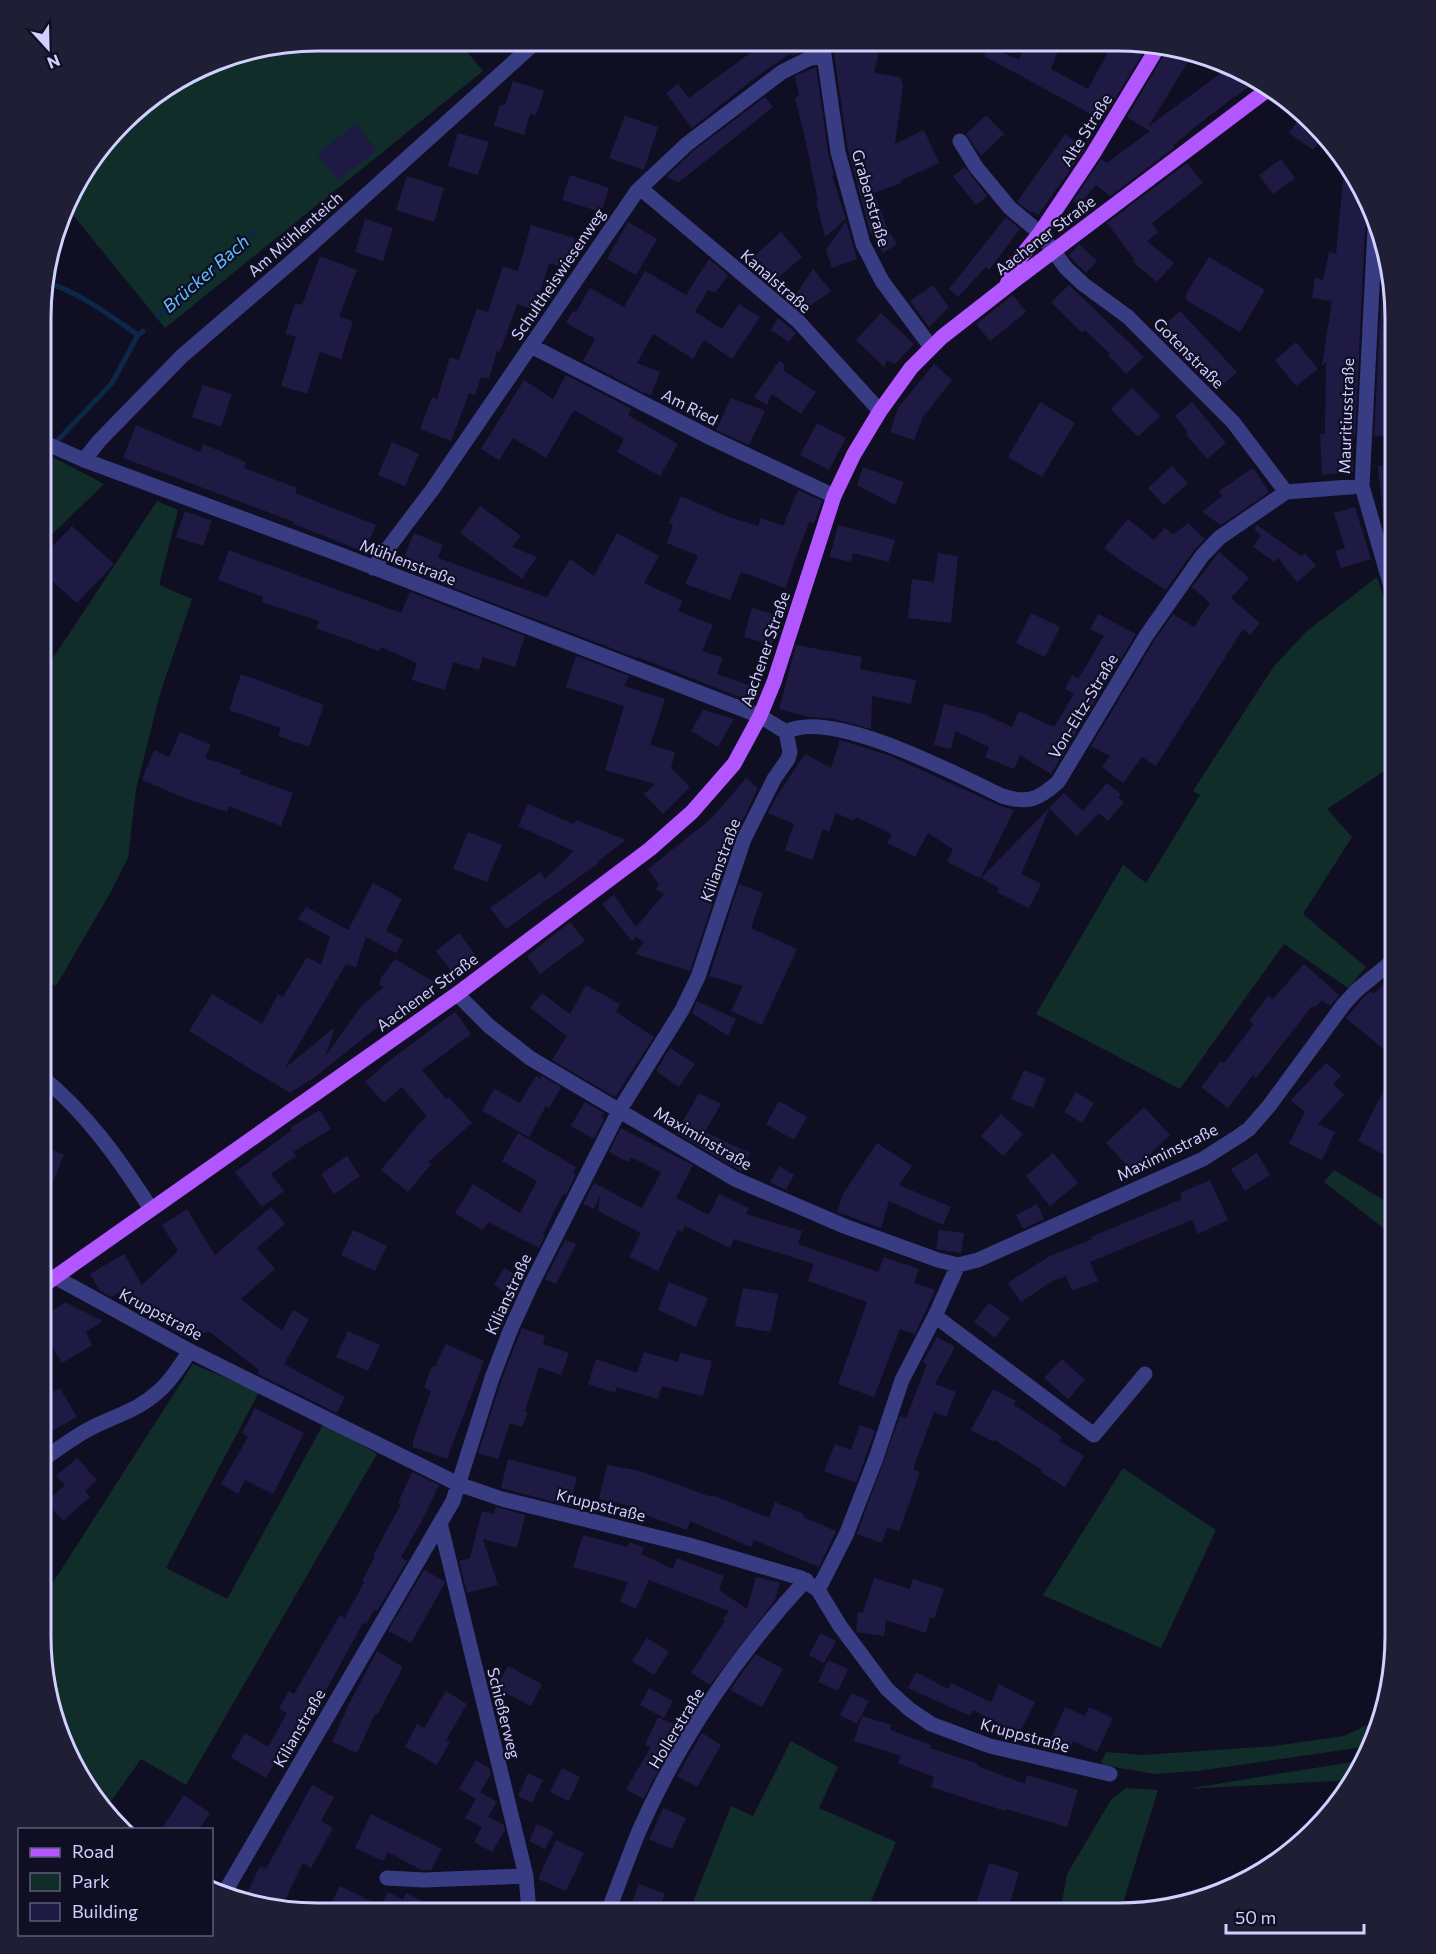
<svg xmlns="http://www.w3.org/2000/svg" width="1436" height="1954" viewBox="0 0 1436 1954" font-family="Commissioner,sans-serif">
<rect width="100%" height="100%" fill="#100e23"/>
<path fill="#112d2a" d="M318,41H458L483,71L165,328L68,209L77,179L135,109L228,55Z
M43,452L104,484L42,544Z
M157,501L178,510L159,585L192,599L159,697L136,789L128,858L109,895L56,986L42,978V662L53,658Z
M1377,577L1395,630V764L1327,809L1352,837L1303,914L1366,967L1348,988L1284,944L1180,1089L1036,1014L1123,865L1146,883L1200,795L1193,791L1274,666L1307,631Z
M1334,1170L1395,1207V1237L1324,1182Z
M193,1364L259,1392L166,1568L227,1599L324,1423L377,1454L186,1785L141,1759L104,1811L69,1759L41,1637V1588L54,1581Z
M1123,1468L1216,1530L1161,1648L1043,1595Z
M1382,1718L1371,1745L1350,1749L1198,1771L1154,1774L1103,1765L1101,1762L1106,1752L1142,1755L1274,1746L1344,1736Z
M791,1741L838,1767L819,1808L896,1842L866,1913L689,1912L731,1806L753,1816Z
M1364,1760L1354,1780L1186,1789Z
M1126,1788L1158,1790L1120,1913H1060L1067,1874L1111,1800Z"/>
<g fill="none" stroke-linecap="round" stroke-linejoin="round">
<path stroke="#0c2848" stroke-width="5" d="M43,281C79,292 108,314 138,335
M158,316L254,232
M43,456L112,383L138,335L143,331"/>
</g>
<path fill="#1f1a44" d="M765,42H808L810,48L792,56L791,53L752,80L692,128L666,93L678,84L689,98Z
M829,42H881L874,73L900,77L903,85L895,144L924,130L939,163L900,181L901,183L874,193L888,230L897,244L883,253L870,231L848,150L834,54Z
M1025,43H1061L1051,69L1088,89L1108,52L1096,43H1149L1102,120L984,56L989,46L1019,60Z
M1168,48L1191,57L1148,127L1225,70L1256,81L1235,97L1232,94L1234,97L1196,126L1173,146L1175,147L1110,196L1096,185L1079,205L1073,201L1101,159L1107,163L1150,131L1127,117Z
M816,67L828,153L834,175L832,176L846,219L825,237L816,201H818L807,147L795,98L799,95L795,76Z
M513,81L544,91L536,115L530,114L524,135L494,126L500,105H505Z
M765,97L773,107L679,182L666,177L693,151Z
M1302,114L1325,134L1313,150L1289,133Z
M986,115L1004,134L981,156L966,134Z
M625,116L658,127L644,170L609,158Z
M356,124L377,150L338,181L317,154Z
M458,133L489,142L478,175L448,166Z
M1065,134L1085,149L1038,215L1033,211L1032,213L1017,202Z
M1281,159L1295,178L1273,194L1259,175Z
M1187,163L1203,183L1152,223L1158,232L1147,241L1174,263L1157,282L1133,262L1135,260L1107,223Z
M965,167L987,196L976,205L953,176Z
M570,175L609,188L601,212L562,200Z
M407,176L444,188L434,222L396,210Z
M1343,180L1357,181L1367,195L1372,219L1367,222L1365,228L1355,436H1353V472L1322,475L1320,434H1325L1326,362L1322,366L1332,301L1312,298L1315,278L1323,280L1329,252L1336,254Z
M1006,217L1020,229L989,270L986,267L958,297L949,289Z
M365,219L393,228L383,261L355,252Z
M846,221L857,259L832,268L826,250Z
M628,222L657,239L636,275L607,259Z
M531,225L575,238L566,268L549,263L534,310L517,304L500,352L497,351L489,379L481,377L475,395L469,393L451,441L420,429L432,397L437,399L450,357L459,360L477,308L488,312L503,266L518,271Z
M781,232L802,257L772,283L754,262V256Z
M1079,244L1097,261L1086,273L1069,256Z
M320,256L357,270L339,317L353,321L341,359L320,352L307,394L281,386L296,337L285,334L295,303L302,305Z
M1209,257L1265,290L1240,332L1186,300V294Z
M709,259L728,275L715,293L708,290L695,312L722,329L739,304L760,317L732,359L704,340L693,359L653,334L637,363L660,372L651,395L642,392L583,361L595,339L566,323L573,311L576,312L590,288L624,307L645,271L686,295Z
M1383,264L1395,317V435L1374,436Z
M813,269L831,291L807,308L797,293Z
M933,285L949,307L929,327L910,301Z
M1069,285L1144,357L1126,374L1108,355L1110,354L1085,330L1082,333L1051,302Z
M1013,295L1026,312L990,341L976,324Z
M1180,311L1237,372L1216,391L1157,332Z
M881,313L914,344L895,364L887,360L884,367L856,340Z
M778,318L796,333L789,342L771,330Z
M1296,342L1318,369L1296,386L1275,360Z
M779,361L785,364L783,370L816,392L801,414L772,394L767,405L754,397Z
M934,364L952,380L923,417L914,440L890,432L898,408Z
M566,375L632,409L628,415L678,444L660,476L617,452L624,439L574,410L546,458L513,438L499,460L481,449L524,380L553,399Z
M203,385L232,394L221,427L192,417Z
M1132,388L1160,416L1138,437L1111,409Z
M731,398L765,411L749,445L716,430Z
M1040,402L1075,423L1042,477L1008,457Z
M1192,402L1226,443L1207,459L1186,434L1188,432L1175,416Z
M817,423L846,438L829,470L800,455Z
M136,425L200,452L203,444L246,462L244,468L297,488L295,493L376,525L364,552L294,524V522L123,458Z
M392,442L419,454L405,486L378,475Z
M1395,464V538L1387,539L1384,527L1378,466Z
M1172,466L1188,483L1164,505L1148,488Z
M863,467L904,482L895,505L857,485Z
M1253,468L1269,492L1221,525L1202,512L1222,496L1219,491Z
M798,490L822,501L814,523L809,522L785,588L741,572L730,600L685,584L698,556L667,543L673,525L669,523L681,496L726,516L758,526L761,518L783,526Z
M480,506L521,536L512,547L537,557L522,579L460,533Z
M1355,507L1371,559L1341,568L1335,551L1345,548L1334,513Z
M185,511L212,521L203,546L176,537Z
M1128,519L1154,540L1165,528L1173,535L1188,523L1205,539L1194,550L1166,590L1131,568L1104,548Z
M838,525L895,540L889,562L853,553L851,562L830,557Z
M1257,525L1301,556L1305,553L1316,566L1297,582L1278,558L1275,562L1253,547L1261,536L1254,528Z
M72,526L114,564L77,603L42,572V557Z
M414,533L443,545L438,558L549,598L547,597L570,559L594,576L617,533L659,556L644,583L683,601L678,611L713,625L702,651L723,658L717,674L757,688L752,702L638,657L637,658L417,574L421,566L403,559Z
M229,550L401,613L410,592L525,636L515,667L483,657L479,670L453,662L445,690L412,680L417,663L381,647L379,651L316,628L319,621L262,602L263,597L218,580Z
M1219,552L1249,578L1231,598L1260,623L1250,635L1243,629L1156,766L1142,757L1123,783L1102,767L1110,756L1091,746L1154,641L1173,614L1194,627L1210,603L1192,587Z
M938,553L958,556L951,623L908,618L912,579L934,582Z
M752,608L780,616L772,645L744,637Z
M1031,613L1060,627L1045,657L1016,643Z
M1098,614L1136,634L1051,774L1020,755L1014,769L985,757L989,747L955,731L951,749L934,745L944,704L981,713L1012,727L1019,711L1054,727L1074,694L1065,689L1072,675L1078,679L1104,636L1090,629Z
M796,645L862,657L860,669L916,680L911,704L872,696L871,729L834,719L809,717L779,709Z
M576,656L629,676L624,686L665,699L650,745L675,752L671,768L690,787L663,814L644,794L655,784L605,770L624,706L566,687Z
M241,674L324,705L309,747L278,736L281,728L229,710Z
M703,710L734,719L718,747L691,731Z
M180,732L211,745L205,758L241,770L240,774L293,793L281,826L229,806L227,812L187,799L142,780L154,750L169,757Z
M840,740L891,756L998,805L1014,810L980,878L947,862L953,849L928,833L915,857L887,843L892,834L856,817L854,821L836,813L829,832L823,829L812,860L785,850L794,824L768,813L777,796L805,754L831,768Z
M746,778L758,788L735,836L690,971L635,954L644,942L636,937L632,941L602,904L614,895L636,927L664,894L655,889L659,885L648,869L712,818Z
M1107,783L1121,794L1118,797L1124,802L1108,821L1099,813L1077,836L1049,808L1064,793L1083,811Z
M528,804L574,824L576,820L626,840L597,862L599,863L506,929L490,908L540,872L545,879L574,851L518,826Z
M1048,809L1049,810L1021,874L1041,884L1029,908L997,892L999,888L981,878Z
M468,832L502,845L487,882L453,869Z
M373,883L402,899L386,931L403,940L396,953L366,937L356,967L346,964L285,1068L335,1027L325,1057L361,1006L384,987L380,985V979L395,959L436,983L411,1002L410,1001L315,1077L290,1093L189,1031L212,994L262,1024L278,994L283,997L307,957L321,965L330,937L298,919L306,907L348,930Z
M739,884L763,893L751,928L797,949L762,1025L731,1011L743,986L709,976Z
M570,922L585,941L540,974L527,956Z
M459,933L475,954L451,971L436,951Z
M1304,964L1339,995L1330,1006L1322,1000L1314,1008L1312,1006L1256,1078L1253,1075L1228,1108L1201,1087L1221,1061L1224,1063L1254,1024L1249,1021L1268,996L1273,999Z
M1395,974V1059L1346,1018L1364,997L1371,991L1374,994Z
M586,985L620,1004L616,1012L654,1037L615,1097L552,1060L567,1036L530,1008L542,993L570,1014Z
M697,1001L736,1019L728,1036L692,1013Z
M455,1012L471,1034L422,1070L446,1099L449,1097L472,1123L428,1162L431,1164L408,1192L381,1170L418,1125L427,1116L402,1087L384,1103L365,1082L390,1060Z
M670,1048L695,1064L679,1087L656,1071Z
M1326,1063L1341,1076L1333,1084L1344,1095L1318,1124L1335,1132L1322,1160L1289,1144L1305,1112L1291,1100Z
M1024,1070L1046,1079L1033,1108L1011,1099Z
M536,1076L540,1079L542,1076L561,1087L549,1108L546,1106L529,1137L482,1111L494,1089L520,1103Z
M1383,1091L1395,1098V1148L1390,1158L1358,1141Z
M1076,1092L1094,1103L1082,1123L1064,1112Z
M699,1093L721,1104L705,1132L750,1153L741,1171L676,1133Z
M779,1101L807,1117L794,1140L766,1124Z
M585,1102L604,1113L601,1117L604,1119L594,1139L571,1126Z
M1144,1107L1170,1135L1132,1171L1106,1143Z
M320,1110L331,1129L293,1152L296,1156L271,1174L284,1191L262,1207L235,1172L292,1130L290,1128Z
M1001,1114L1023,1134L1003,1156L981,1136Z
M621,1128L693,1165L676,1198L709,1215L719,1194L749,1208L746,1214L802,1231L798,1244L878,1272L884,1257L919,1269L914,1283L935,1290L915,1334L900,1329L874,1397L838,1384L867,1302L808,1281L814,1264L734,1239L730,1248L685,1226L682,1232L678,1230L658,1271L629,1257L641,1233L598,1211L600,1196L594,1209L583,1204L594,1183L642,1208L661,1172L631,1157L628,1162L609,1152Z
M518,1133L576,1167L573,1173L576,1174L566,1195L563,1194L543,1234L545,1235L539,1248L488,1222L483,1230L455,1213L473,1184L520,1213L537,1181L502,1161Z
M877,1143L912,1166L899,1185L951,1207L943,1225L889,1201L881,1228L837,1212L843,1194Z
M47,1148L64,1155L42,1209L41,1163Z
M1053,1153L1078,1183L1050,1206L1026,1176Z
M1257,1153L1270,1175L1245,1191L1231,1169Z
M347,1156L360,1176L334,1194L321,1174Z
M779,1166L794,1175L786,1190L770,1182Z
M1210,1180L1228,1220L1198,1234L1192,1220L1090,1262L1098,1281L1072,1291L1066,1276L1051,1282L1021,1302L1008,1283L1048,1257L1092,1239L1091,1237L1182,1199L1180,1193Z
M1037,1204L1044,1219L1023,1229L1016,1215Z
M271,1207L285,1224L257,1248L275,1269L241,1299L282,1331L293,1310L309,1319L284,1364L345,1397L337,1413L258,1374L259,1370L210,1332L185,1337L174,1331L153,1307L145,1315L139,1312L120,1292L112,1297L100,1291L90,1274L124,1254L142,1285L178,1251L162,1225L187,1209L215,1255Z
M353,1230L387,1246L375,1271L341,1255Z
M939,1230L964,1233L961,1253L936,1249Z
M565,1240L576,1244L556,1284L545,1279Z
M504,1268L523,1279L512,1296L494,1285Z
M669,1282L708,1298L696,1327L658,1310Z
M743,1288L778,1294L771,1332L735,1326Z
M65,1302L103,1321L86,1332L92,1345L62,1363L41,1329V1319Z
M989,1303L1010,1318L995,1338L974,1322Z
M522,1328L545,1336L543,1344L569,1353L561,1375L539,1367L525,1411L528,1412L522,1427L510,1423L498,1459L478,1453L501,1381Z
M348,1331L380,1345L368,1371L336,1357Z
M937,1337L955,1347L935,1384L956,1392L946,1417L934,1412L913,1469L920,1472L899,1532L887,1527L882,1543L857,1534L900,1416L906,1418L927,1365L923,1362Z
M446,1344L484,1361L447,1459L413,1447V1441L431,1391L424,1388L432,1366L435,1367Z
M644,1352L678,1362L680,1353L712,1361L703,1396L662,1386L658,1399L617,1387L615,1393L588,1384L596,1359L637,1373Z
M1062,1359L1085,1380L1068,1399L1044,1378Z
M60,1388L77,1417L41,1437V1399Z
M993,1389L1016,1401L1014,1405L1062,1437L1059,1441L1084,1456L1065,1487L1040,1472L1042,1470L995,1440L994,1442L971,1430Z
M255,1408L304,1433L273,1494L245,1480L238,1494L221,1484L248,1437L242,1433Z
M860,1425L875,1431L856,1483L824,1471L835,1444L851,1450Z
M77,1458L97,1480L85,1491L90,1497L63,1521L46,1502L65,1485L56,1476Z
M508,1459L577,1477L570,1506L501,1488Z
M607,1465L640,1471L711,1497L712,1495L769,1518L775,1502L804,1514L803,1517L836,1531L819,1567L754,1540L751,1547L690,1521L687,1530L637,1512L638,1508L599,1499Z
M412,1472L439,1485L425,1515L401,1557L407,1561L377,1611L374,1610L366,1624L363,1623L292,1752L284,1748L266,1778L231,1757L245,1733L268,1747L287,1713L279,1709L289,1691L294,1694L340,1615L345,1618L364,1582L362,1581L375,1557L373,1556L401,1504L398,1503Z
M496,1507L525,1515L517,1548L483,1539L498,1585L467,1593L459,1561L470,1558L482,1511L494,1514Z
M583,1535L627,1547L630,1542L644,1548L641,1554L673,1569L677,1558L724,1576L719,1590L747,1609L756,1577L780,1583L775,1600L710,1685L691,1673L725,1621L723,1620L729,1611L649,1580L636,1609L620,1601L628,1582L573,1567Z
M424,1570L444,1581L445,1583L411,1643L388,1631Z
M874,1578L910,1589L913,1579L944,1589L934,1619L930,1617L926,1633L886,1620L884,1636L856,1632L858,1612L863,1613Z
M821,1633L836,1641L824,1663L809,1655Z
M647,1638L669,1652L654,1675L632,1661Z
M377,1651L403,1667L377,1715L375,1714L357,1753L332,1742L349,1704Z
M756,1654L783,1669L762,1707L730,1690Z
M828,1660L848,1669L838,1691L818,1682Z
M508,1666L542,1684L531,1706L496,1688Z
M916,1672L948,1689L951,1683L991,1702L999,1684L1035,1702L1019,1733L973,1710L970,1716L908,1688Z
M649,1688L673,1701L664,1718L640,1705Z
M446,1691L467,1704L446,1740L450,1742L437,1765L405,1747L417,1724L424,1728Z
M852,1693L869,1701L857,1724L840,1715Z
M1065,1707L1085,1716L1089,1707L1113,1718L1097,1752L1073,1741L1070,1748L1051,1739Z
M862,1716L892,1725L890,1730L931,1745L930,1748L978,1764L977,1766L1025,1784L1027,1775L1078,1790L1067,1827L1006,1809L1005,1811L931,1787L934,1777L898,1763L901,1756L854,1741Z
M658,1717L682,1728L643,1799L626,1789L651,1747L645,1745Z
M702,1733L721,1745L697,1787L677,1776Z
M476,1760L490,1769L491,1774L476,1799L459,1789Z
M562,1768L580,1777L569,1801L550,1792Z
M528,1773L543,1780L532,1803L518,1796Z
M312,1785L334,1797L321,1821L333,1828L311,1868L303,1863L280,1910L245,1897L260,1866L266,1869Z
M480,1792L497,1802L488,1817L504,1825L505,1830L492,1852L474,1842L482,1827L465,1818Z
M184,1795L210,1813L199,1830H161Z
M663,1808L686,1818L672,1849L649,1839Z
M371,1814L442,1849L431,1870H421L388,1852L383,1861L355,1848Z
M537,1824L554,1832L545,1849L529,1841Z
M556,1840L584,1853L566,1891L538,1879Z
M989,1863L1019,1872L1007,1913H973Z
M639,1884L665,1894L658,1912H628Z
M340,1886L381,1906L388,1892L403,1900L406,1893L444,1912L327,1911Z"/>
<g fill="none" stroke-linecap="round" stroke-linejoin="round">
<path stroke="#383c82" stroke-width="15" d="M818,42L824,55L838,152L863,244L882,281L931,347
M960,141L976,167L1010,208L1040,233L1066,268L1083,284L1128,317L1233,422L1286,492
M640,188L798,321L880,411
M1375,228L1362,486L1395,601
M531,346L709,437L834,496
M43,442L84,460L336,553L760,716L786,732L790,752L788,759L774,779L744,839L698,977L682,1010L619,1111L531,1285L510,1331L492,1378L453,1501L226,1890
M84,460L99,441L182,356L304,251L537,41
M373,568L432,490L637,191L687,144L782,72L808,59L824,55
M786,732C830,707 958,775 1002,796C1027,804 1038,800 1058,782L1146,636L1202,556L1219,538L1286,492L1362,486
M457,994L489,1026L530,1058L735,1179L844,1226L938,1260L958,1265L978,1260L1203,1159L1239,1136L1249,1129L1269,1106L1344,1004L1357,990L1395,959
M42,1077C86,1112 121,1162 151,1209
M958,1265L935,1316L1094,1435L1145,1374
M55,1277L190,1351L458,1484L502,1499L689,1545L801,1578L818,1590L840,1626L887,1689L909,1709L931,1724L990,1746L1110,1774
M41,1461C58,1449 76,1435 95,1426C120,1414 138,1410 159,1391C172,1380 181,1364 190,1351
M440,1523L526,1876L529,1912
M818,1590L846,1535L876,1458L902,1380L935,1316
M387,1878L424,1880L526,1876
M608,1912C618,1885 628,1858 639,1831C679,1740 738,1653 806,1580"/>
<path stroke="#b257ff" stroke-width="15" d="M1006,287L1015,264L1040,233L1093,154L1159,45
M41,1287L457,994L650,849L692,812L734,764L760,716L774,682L834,496L854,454L880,411L911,368L942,337L1006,287L1271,87"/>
</g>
<g text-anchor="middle" stroke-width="4.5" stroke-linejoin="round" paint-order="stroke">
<g font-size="16" fill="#d1d0ff" stroke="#100e23">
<text transform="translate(1086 130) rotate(-58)" y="6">Alte Straße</text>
<text transform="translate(871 198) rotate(74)" y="6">Grabenstraße</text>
<text transform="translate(295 234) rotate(-41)" y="6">Am Mühlenteich</text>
<text transform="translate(1045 235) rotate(-37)" y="6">Aachener Straße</text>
<text transform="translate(558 274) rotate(-56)" y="6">Schultheiswiesenweg</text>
<text transform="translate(776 281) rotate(41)" y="6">Kanalstraße</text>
<text transform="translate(1189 353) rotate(45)" y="6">Gotenstraße</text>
<text transform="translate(690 407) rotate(27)" y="6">Am Ried</text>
<text transform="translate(1346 416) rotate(-88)" y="6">Mauritiusstraße</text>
<text transform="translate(408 562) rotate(21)" y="6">Mühlenstraße</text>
<text transform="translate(765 649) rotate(-71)" y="6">Aachener Straße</text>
<text transform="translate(1083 706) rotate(-59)" y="6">Von-Eltz-Straße</text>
<text transform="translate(720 860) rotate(-70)" y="6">Kilianstraße</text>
<text transform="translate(427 992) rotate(-36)" y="6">Aachener Straße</text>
<text transform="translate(703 1138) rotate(30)" y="6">Maximinstraße</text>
<text transform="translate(1167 1152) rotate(-26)" y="6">Maximinstraße</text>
<text transform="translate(508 1294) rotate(-65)" y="6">Kilianstraße</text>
<text transform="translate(161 1314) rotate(28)" y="6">Kruppstraße</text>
<text transform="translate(601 1505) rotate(14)" y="6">Kruppstraße</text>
<text transform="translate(504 1713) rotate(76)" y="6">Schießerweg</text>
<text transform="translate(299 1728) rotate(-60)" y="6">Kilianstraße</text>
<text transform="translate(676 1728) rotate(-59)" y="6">Hollerstraße</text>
<text transform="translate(1025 1735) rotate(15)" y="6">Kruppstraße</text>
</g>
<g font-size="18" font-style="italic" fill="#5ec1ff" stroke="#100e23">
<text transform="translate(206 274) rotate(-41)" y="6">Brücker Bach</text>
</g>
</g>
<path d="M0 0H1436V1954H0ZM318 51H1118A267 267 0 0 1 1385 318V1636A267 267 0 0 1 1118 1903H318A267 267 0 0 1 51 1636V318A267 267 0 0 1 318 51Z" fill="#1f1e35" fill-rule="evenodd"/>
<path fill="none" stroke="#d1d0ff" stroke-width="3" d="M318 51H1118A267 267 0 0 1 1385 318V1636A267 267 0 0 1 1118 1903H318A267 267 0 0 1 51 1636V318A267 267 0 0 1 318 51Z"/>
<rect x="18" y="1828" width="195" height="108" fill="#100e23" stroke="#5d5c7b" stroke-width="1.5"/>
<rect x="30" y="1848" width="30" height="9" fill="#b257ff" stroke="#5d5c7b" stroke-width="1.5"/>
<text x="72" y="1858" font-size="18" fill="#d1d0ff">Road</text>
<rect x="30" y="1873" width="30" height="18" fill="#112d2a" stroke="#5d5c7b" stroke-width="1.5"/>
<text x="72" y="1888" font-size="18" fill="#d1d0ff">Park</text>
<rect x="30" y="1903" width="30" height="18" fill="#1f1a44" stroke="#5d5c7b" stroke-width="1.5"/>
<text x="72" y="1918" font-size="18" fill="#d1d0ff">Building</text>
<g transform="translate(48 48) rotate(158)" stroke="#100e23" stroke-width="4.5" paint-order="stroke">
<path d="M0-4.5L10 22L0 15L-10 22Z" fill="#d1d0ff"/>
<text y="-9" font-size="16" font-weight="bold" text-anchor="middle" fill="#d1d0ff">N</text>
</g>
<path d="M1226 1924v9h138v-9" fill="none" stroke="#d1d0ff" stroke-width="3"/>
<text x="1235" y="1924" font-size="18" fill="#d1d0ff" stroke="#100e23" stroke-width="4.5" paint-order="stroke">50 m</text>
</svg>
